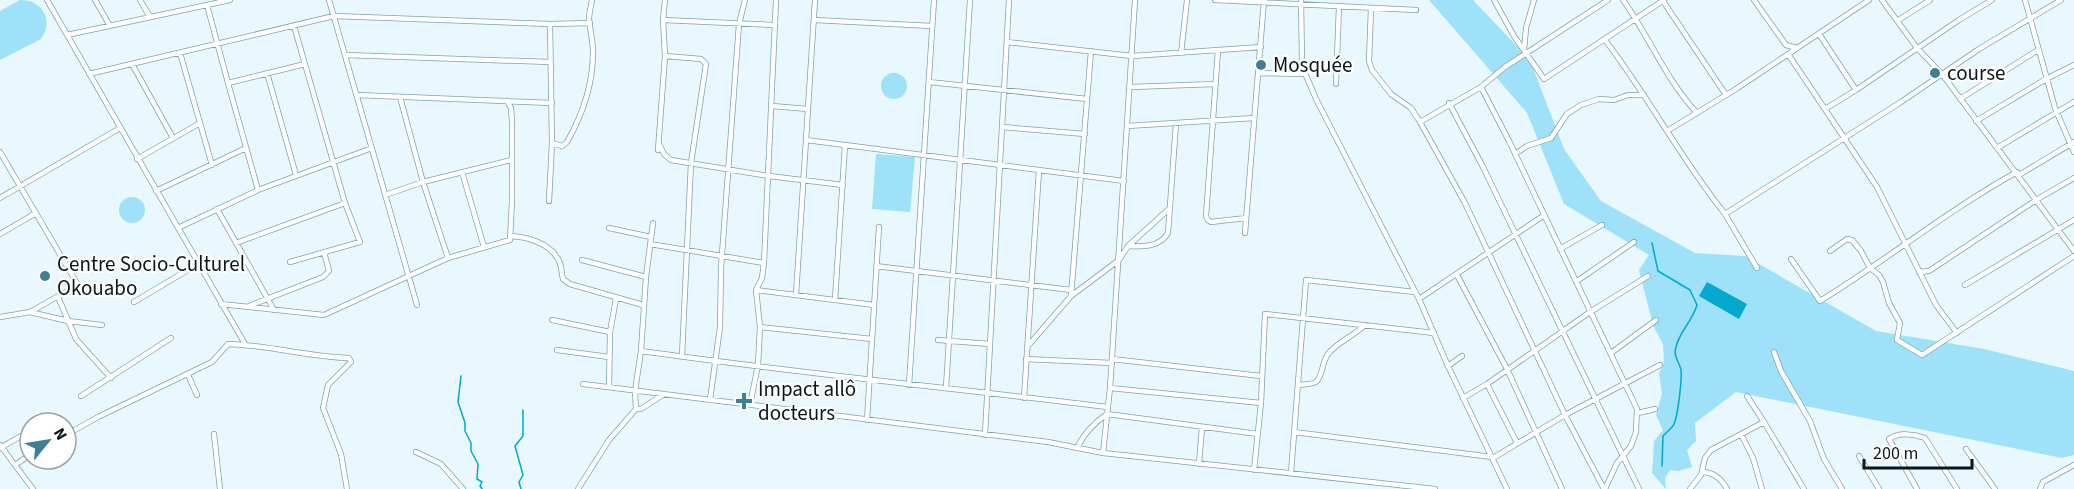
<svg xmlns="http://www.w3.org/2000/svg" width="2074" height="489" viewBox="0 0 2074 489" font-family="'Source Sans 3',sans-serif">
<rect width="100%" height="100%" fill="#e8f8fe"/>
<path fill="#9ee1f8" d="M20,0C43,0 54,21 41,39L0,60V11Z
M1429,0H1473L1530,60L1564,149L1601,201L1695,253L1745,256L1876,331L1984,349L2074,371V455L2062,458L1736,392L1695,423L1696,441L1687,450L1692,467L1678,471L1670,470L1665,478L1666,489L1652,473L1654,441L1663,430L1656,415L1662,394L1659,373L1664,363L1663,344L1653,325L1639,270L1649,255L1564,204L1527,113Z
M881 86a13 13 0 1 1 26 0a13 13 0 1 1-26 0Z
M876,154L915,157L910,212L872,209Z
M119 210a13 13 0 1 1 26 0a13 13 0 1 1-26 0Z"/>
<path fill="#01a9ce" d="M1707,282L1747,304L1739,319L1699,296Z"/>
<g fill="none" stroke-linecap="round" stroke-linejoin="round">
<path stroke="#01a9ce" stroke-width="1.5" d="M1652,243L1658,271L1690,290L1697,305C1692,322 1679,332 1676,347C1673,356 1679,361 1681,370C1682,379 1678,418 1673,426C1670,429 1666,433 1663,436L1662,466
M461,376L458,402L465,423V431L471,443V451L478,464L477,479L482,482L480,486L482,489
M521,489L519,482L523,475L515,446L523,436V410"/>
<g stroke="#7ca3b0" stroke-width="6">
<path id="minor" d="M47,0L245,344
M95,0L110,26
M140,0L150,17
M329,0L417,305
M1215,0L1416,10
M1301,0L1302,62L1304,71L1317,101L1419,299L1448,366L1507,489
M1494,0L1514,36L1544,79L1664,0
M1623,0C1649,36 1666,80 1697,113
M1754,0L1786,45L1797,48
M1882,0L1917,48L1942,74L2074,251
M2025,0L2055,108L2074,152
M1663,1L1726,95
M207,5L228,83
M1371,8L1369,61L1372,70L1391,94L1411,108L1420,122L1465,203L1565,415L1604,489
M663,20L774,25
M814,20L932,26
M1897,21L1930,0
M1819,34L1856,90
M67,35L230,0
M1605,40C1648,96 1681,159 1725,214L1901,102L1979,49L2061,0
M1007,42L1132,56L1261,47
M1218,50L1206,216L1208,220L1211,222L1246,218
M1524,50L1526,28L1534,0
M180,53L212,165
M1181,53L1187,0
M1788,54L1877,187L1936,305L1957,333
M345,55L550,62
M665,56L701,59L706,64L691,163L682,356
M132,64L173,138
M267,73L296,175
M1259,73L1305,74
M89,74L334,16L550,24L590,23
M929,82L1087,99
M1336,84L1339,6
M1130,87L1216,84
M1481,87L1509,141L1637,409L1636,432L1631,446L1617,463L1605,489
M357,95L552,103
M400,97L423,182L448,258
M1960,99L2038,50
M1449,103L1483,167L1639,489
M772,106L808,109
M1825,109L1856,90L1959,20L1992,0
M1976,121L2046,79L2074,65
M1420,122L1481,87L1505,67L1608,0
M1127,126L1254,118
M1002,127L1085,134
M1667,131L1736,89L1869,0
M806,140L1124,181
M552,143L562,146L567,142C583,114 593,83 593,52C593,41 590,30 589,19C589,13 591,6 592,0
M659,144L664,154L671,160L769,176L843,185
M1997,148L2074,102
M658,150L665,56L663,20L665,0
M0,152L78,285L30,312
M1515,154L1527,146L1551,138L1567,114L1581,105L1599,99L1614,100L1628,95H1644
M137,159L200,123
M462,172L484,247
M2019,175L2074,142
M258,190L228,83L305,64
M156,191L246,148
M385,195L423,182L511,160
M0,198L120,128
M549,201L552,143L550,24
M217,209L274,310
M1725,214L1757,268
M178,228L258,190L372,148
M609,228L651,237
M1245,233L1264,0
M0,234L36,213
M511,236C528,237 549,243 558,259C562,265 561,272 563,279L570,284L643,305
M236,243L345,203
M650,244L764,263
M1128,246C1143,247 1160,247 1168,233L1176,124
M1560,249L1602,225
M1830,251L1847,239L1852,240L1861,251L1870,268L1879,275L1883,282L1889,303L1900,323L1897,340L1922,355L2074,256
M1791,259L1820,301C1887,260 1948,210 2017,172
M582,260L646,277
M290,262L360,242L345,203L294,26
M876,266L1071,290
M1919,272L1929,271L2036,200L2074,178
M1457,275L1507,369L1562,489
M1577,281L1634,242
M1965,285L2074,220
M756,290L874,305
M796,295L815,0
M1071,296L1091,51
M58,297L76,339L111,378
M1419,299L1543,216
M835,300L845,145
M134,302L198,264
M221,304L324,315L448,258L510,240L512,201V122L511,108L507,101
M249,306L323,277L329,271L324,252
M0,317L30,312L68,321L102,325
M552,320L610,332
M760,327L872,339
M938,340L990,344
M1027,347L1071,296L1119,260L1128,246L1170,208
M557,350L609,357
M641,351C797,373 952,388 1108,407
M1774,352L1781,371L1810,421L1824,459L1842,489
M1611,353L1656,320
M1026,359L1112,363
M1112,359L1261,376
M1448,366L1462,356
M188,375L197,395
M583,384L1048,442L1103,453L1435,489
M1487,384L1517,443
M909,385L934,0
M1298,385C1304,384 1313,385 1317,381C1323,374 1322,362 1328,354C1337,342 1354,336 1365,325
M609,387L610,332L616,299
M946,388L970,0
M1110,388L1261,403
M81,396L171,338
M1747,396L1764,422
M1024,398L1039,170
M1463,398L1487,384L1590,312L1648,276
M710,400L720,327L721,268L739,24L745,0
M750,405L758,365L760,327L756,290L762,278L764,263L776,0
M636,409L635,391L641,351L646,277L653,223
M1638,413L1655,409
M867,420L879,227
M1294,432L1492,457
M214,434L220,489
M1741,434L1753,458L1762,489
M66,435L98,417L212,362L228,344C269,345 308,357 349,358L351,362L328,385L323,408L341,454L347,489
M985,435L1009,0
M0,445L33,489
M1078,446C1085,432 1094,423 1107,414L1258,434
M0,448L30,431
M1966,449L1995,489
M416,452L441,464L463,489
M1103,453L1110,388L1135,0
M1859,456L1879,489
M1493,458L1565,415L1660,365
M1199,464L1202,427
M15,465L30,455
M1254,470L1261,403L1265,314L1434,333
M1702,472C1714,472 1722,480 1727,489
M1291,473L1306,280L1415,292
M578,489L609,440L636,409H641L664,394
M1690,489L1701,475L1705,458L1711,450L1764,422L1804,489
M1917,489L1889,439C1899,432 1914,434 1925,438L1957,489
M2040,489L2043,482L2074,465"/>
</g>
<use href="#minor" stroke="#fff" stroke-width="4.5"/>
</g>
<g fill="#3f7f93" stroke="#fff" stroke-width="2">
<circle cx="1261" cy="65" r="6"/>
<circle cx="1935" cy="73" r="6"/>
<circle cx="45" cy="276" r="6"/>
<path d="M741 392h6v6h6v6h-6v6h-6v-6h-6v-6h6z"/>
</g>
<g text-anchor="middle" stroke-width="4.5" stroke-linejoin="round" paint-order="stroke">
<g font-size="21" fill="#08171c" stroke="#fff" text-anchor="start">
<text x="1273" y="72">Mosquée</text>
<text x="1947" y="80">course</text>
<text x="57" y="271">Centre Socio-Culturel<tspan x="57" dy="24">Okouabo</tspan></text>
<text x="758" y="396">Impact allô<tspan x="758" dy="24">docteurs</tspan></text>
</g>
</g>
<g transform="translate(48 441) rotate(60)"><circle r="28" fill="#ffffff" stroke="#9ca2a4" stroke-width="1.5"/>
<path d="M0-4.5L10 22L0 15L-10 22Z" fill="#3f7f93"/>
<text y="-9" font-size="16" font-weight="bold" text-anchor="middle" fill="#08171c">N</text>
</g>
<path d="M1864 459v9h108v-9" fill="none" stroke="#08171c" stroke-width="3"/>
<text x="1873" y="459" font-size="18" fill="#08171c" stroke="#ffffff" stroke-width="4.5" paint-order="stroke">200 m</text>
</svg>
